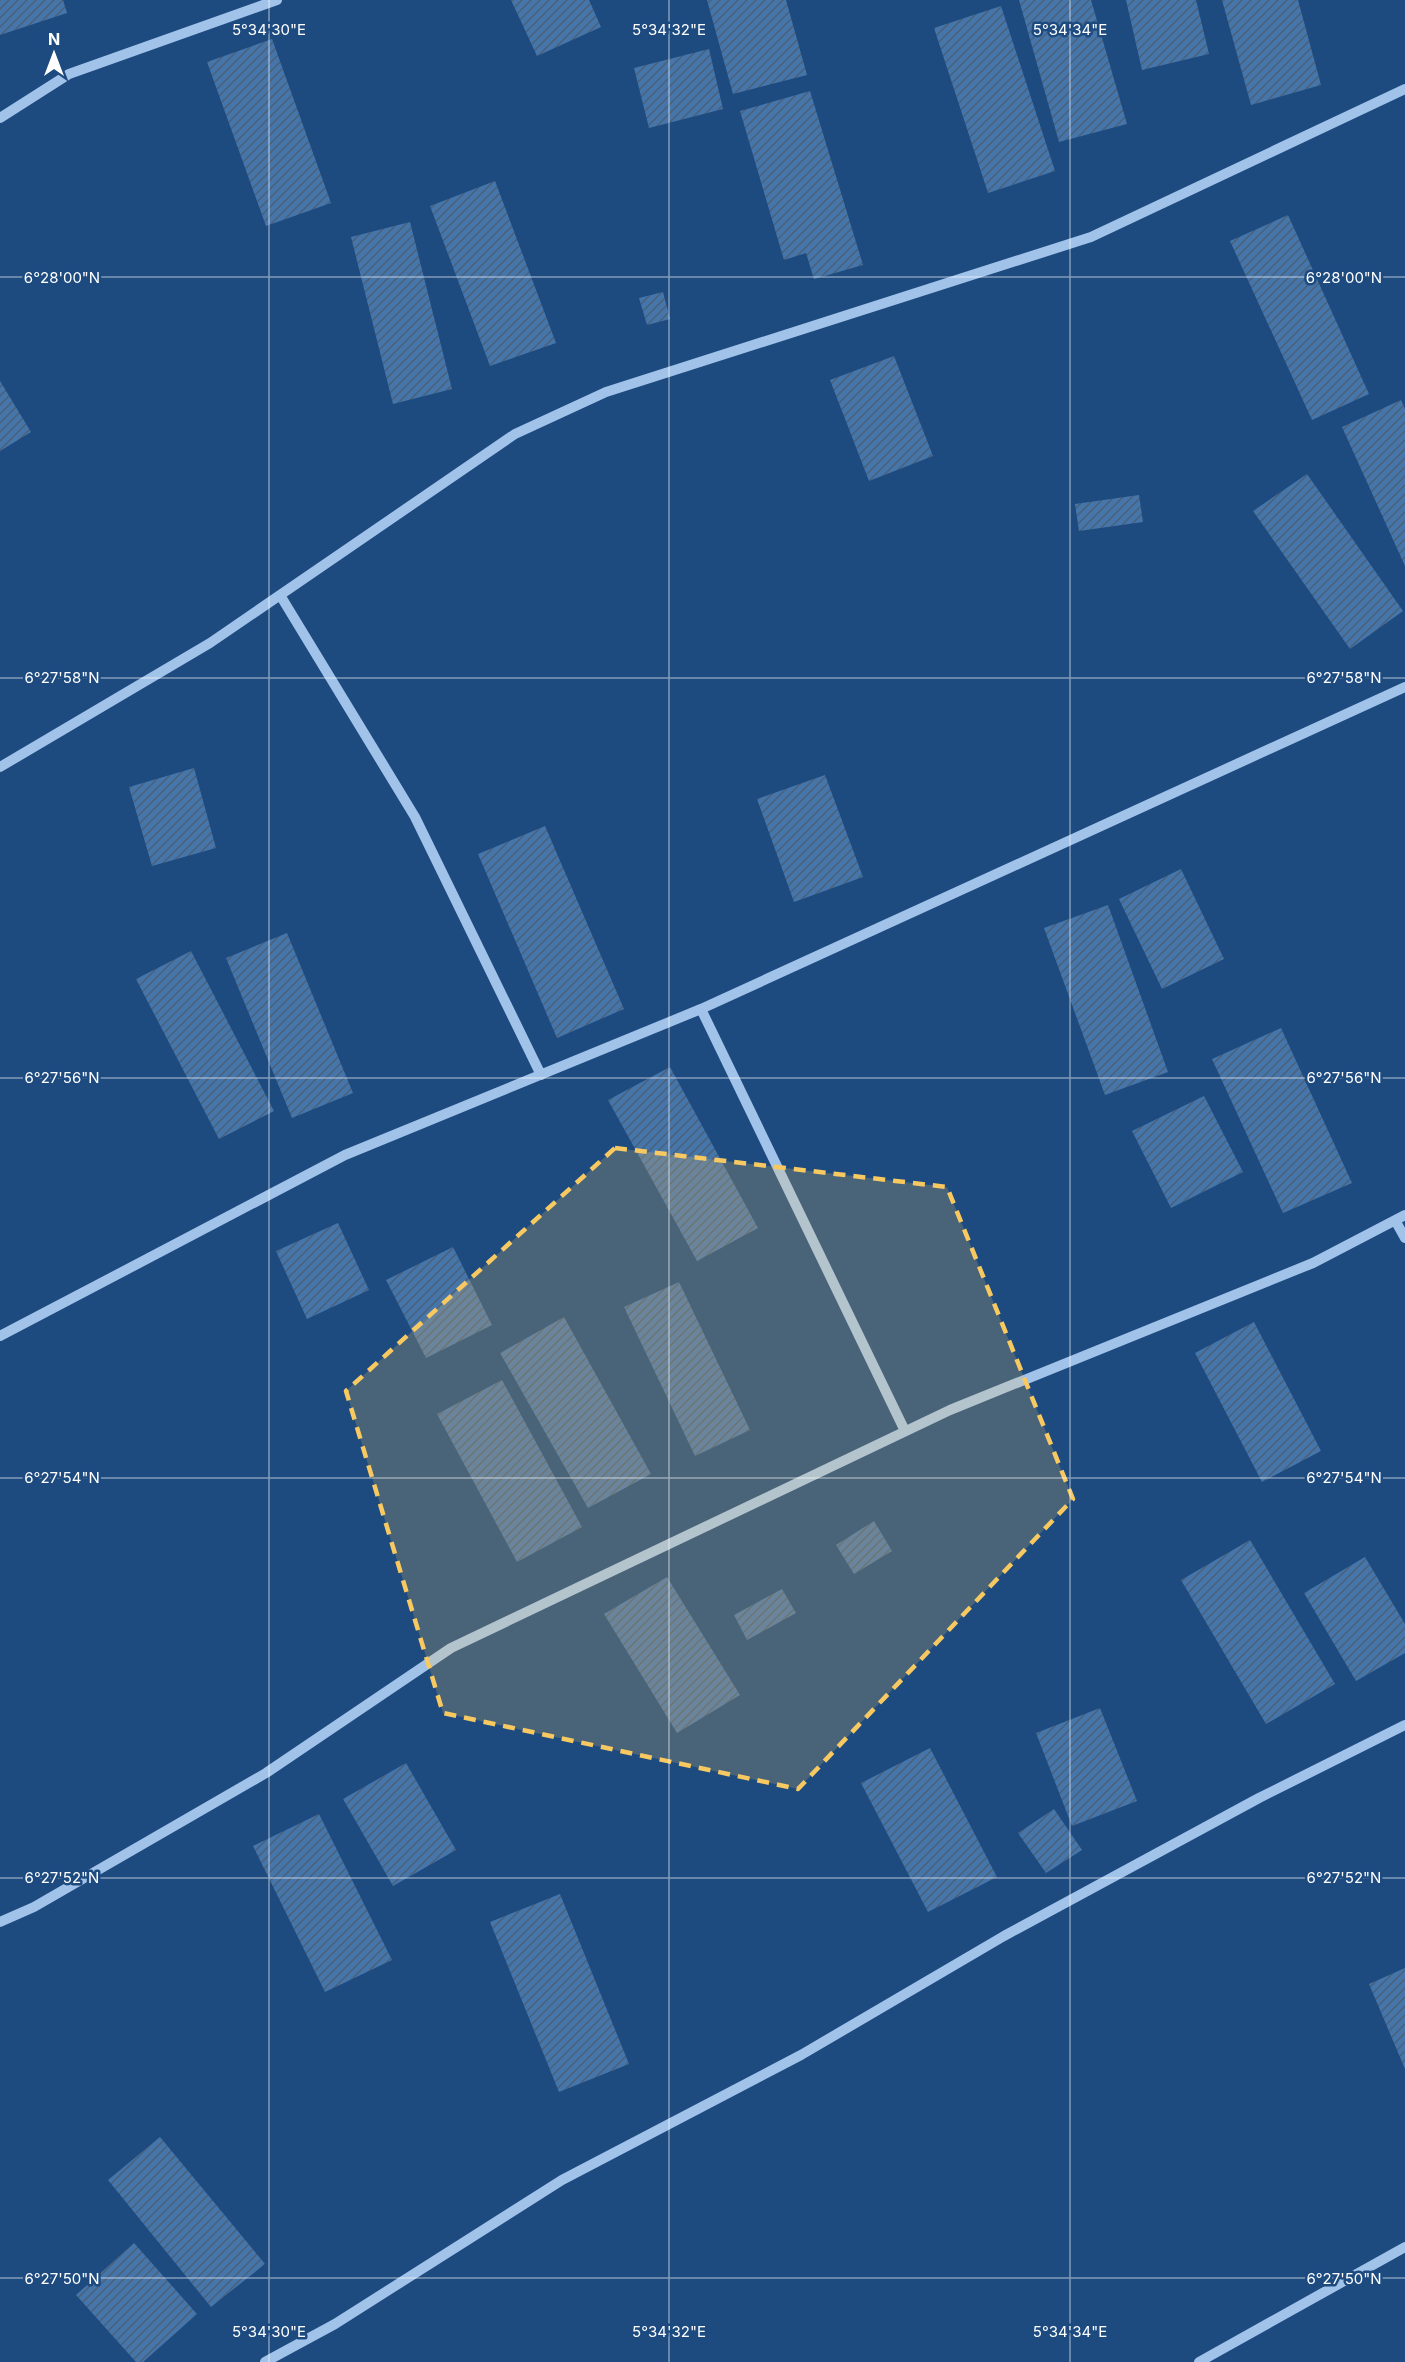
<svg xmlns="http://www.w3.org/2000/svg" width="1405" height="2362" viewBox="0 0 1405 2362" font-family="Inter,sans-serif">
<defs>
<pattern id="building-hatch" width="6" height="6" patternUnits="userSpaceOnUse" patternTransform="scale(1.5)"><rect width="6" height="6" fill="#4675aa"/><path d="M-1 1l2-2M0 6l6-6M5 7l2-2" fill="none" stroke="#49607b"/></pattern>
</defs>
<rect width="100%" height="100%" fill="#1d4b80"/>
<path fill="url(#building-hatch)" d="M0,0H63L67,13L0,35Z
M511,0H589L601,27L537,56Z
M707,0H786L807,75L733,94Z
M1019,0H1091L1127,124L1059,142Z
M1126,0H1196L1209,54L1142,70Z
M1222,0H1298L1321,85L1251,105Z
M1001,6L1055,171L988,193L934,28Z
M272,39L331,203L266,226L207,62Z
M709,49L723,109L649,128L634,68Z
M810,91L863,265L814,279L806,253L784,260L740,111Z
M495,181L556,343L490,366L430,206Z
M1288,215L1369,394L1312,420L1230,241Z
M410,222L452,389L393,404L351,237Z
M663,292L670,319L647,325L639,298Z
M894,356L933,456L869,481L830,380Z
M0,381L31,432L0,451Z
M1401,400L1405,409V566L1342,427Z
M1307,474L1403,611L1350,649L1253,511Z
M1139,495L1143,522L1079,531L1075,504Z
M194,768L216,848L152,866L129,787Z
M825,775L863,877L794,902L757,799Z
M545,826L624,1009L557,1038L478,854Z
M1181,869L1224,959L1162,989L1119,899Z
M1108,905L1168,1072L1105,1095L1044,928Z
M287,933L353,1093L292,1118L226,958Z
M191,951L274,1111L219,1139L136,979Z
M1281,1028L1352,1183L1283,1213L1212,1059Z
M670,1067L758,1228L697,1261L608,1100Z
M1204,1096L1243,1172L1171,1208L1132,1131Z
M338,1223L369,1290L307,1319L276,1251Z
M453,1247L492,1325L426,1358L386,1280Z
M679,1282L750,1430L695,1456L624,1307Z
M564,1317L651,1474L588,1508L500,1353Z
M1254,1322L1321,1451L1262,1482L1195,1353Z
M502,1380L582,1527L517,1562L437,1414Z
M874,1521L892,1551L854,1574L836,1545Z
M1250,1540L1335,1684L1266,1724L1181,1580Z
M1365,1557L1405,1624V1653L1356,1681L1304,1593Z
M667,1577L740,1695L677,1733L604,1614Z
M782,1589L796,1613L747,1640L734,1615Z
M1100,1708L1137,1801L1072,1826L1036,1733Z
M930,1748L997,1877L928,1912L861,1783Z
M406,1763L456,1850L393,1886L343,1799Z
M1054,1809L1082,1850L1046,1873L1018,1833Z
M319,1814L392,1960L325,1992L253,1846Z
M560,1894L629,2064L559,2092L490,1922Z
M1405,1968V2069L1369,1984Z
M160,2137L265,2264L211,2307L108,2180Z
M134,2243L197,2314L143,2362H136L76,2295Z"/>
<g fill="none" stroke-linecap="round" stroke-linejoin="round">
<path stroke="#a2c3e9" stroke-width="10" d="M0,118L69,74L277,0
M280,595L415,817L541,1075
M0,767L210,643L515,434L606,392L1091,237L1405,89
M701,1009L905,1431
M1395,1220L1405,1238
M0,1336L345,1155L701,1009L1405,687
M0,1922L34,1907L266,1773L451,1648L950,1410L1313,1263L1405,1215
M265,2362L335,2324L562,2180L801,2055L1004,1936L1259,1798L1405,1725
M1199,2362L1405,2247"/>
</g>
<path fill="#f8c960" fill-opacity="0.2" stroke="#f8c960" stroke-width="4.5" stroke-dasharray="12 8" stroke-linejoin="round" d="M615,1148L947,1187L1073,1499L798,1789L443,1713L346,1391Z"/>
<path fill="none" stroke="#fff" stroke-width="1.5" stroke-opacity="0.45" d="M269,0V2362M669,0V2362M1070,0V2362M0,277H1405M0,678H1405M0,1078H1405M0,1478H1405M0,1878H1405M0,2278H1405"/>
<g font-size="15" text-anchor="middle" fill="#fff" stroke="#1d4b80" stroke-width="5" stroke-linejoin="round" paint-order="stroke">
<text x="269" y="35">5°34'30"E</text>
<text x="669" y="35">5°34'32"E</text>
<text x="1070" y="35">5°34'34"E</text>
<text x="62" y="283">6°28'00"N</text>
<text x="1344" y="283">6°28'00"N</text>
<text x="62" y="683">6°27'58"N</text>
<text x="1344" y="683">6°27'58"N</text>
<text x="62" y="1083">6°27'56"N</text>
<text x="1344" y="1083">6°27'56"N</text>
<text x="62" y="1483">6°27'54"N</text>
<text x="1344" y="1483">6°27'54"N</text>
<text x="62" y="1883">6°27'52"N</text>
<text x="1344" y="1883">6°27'52"N</text>
<text x="62" y="2284">6°27'50"N</text>
<text x="1344" y="2284">6°27'50"N</text>
<text x="269" y="2337">5°34'30"E</text>
<text x="669" y="2337">5°34'32"E</text>
<text x="1070" y="2337">5°34'34"E</text>
</g>
<g transform="translate(54 54)" stroke="#1d4b80" stroke-width="4.5" paint-order="stroke">
<path d="M0-4.5L10 22L0 15L-10 22Z" fill="#ffffff"/>
<text y="-9" font-size="16" font-weight="bold" text-anchor="middle" fill="#ffffff">N</text>
</g>
</svg>
